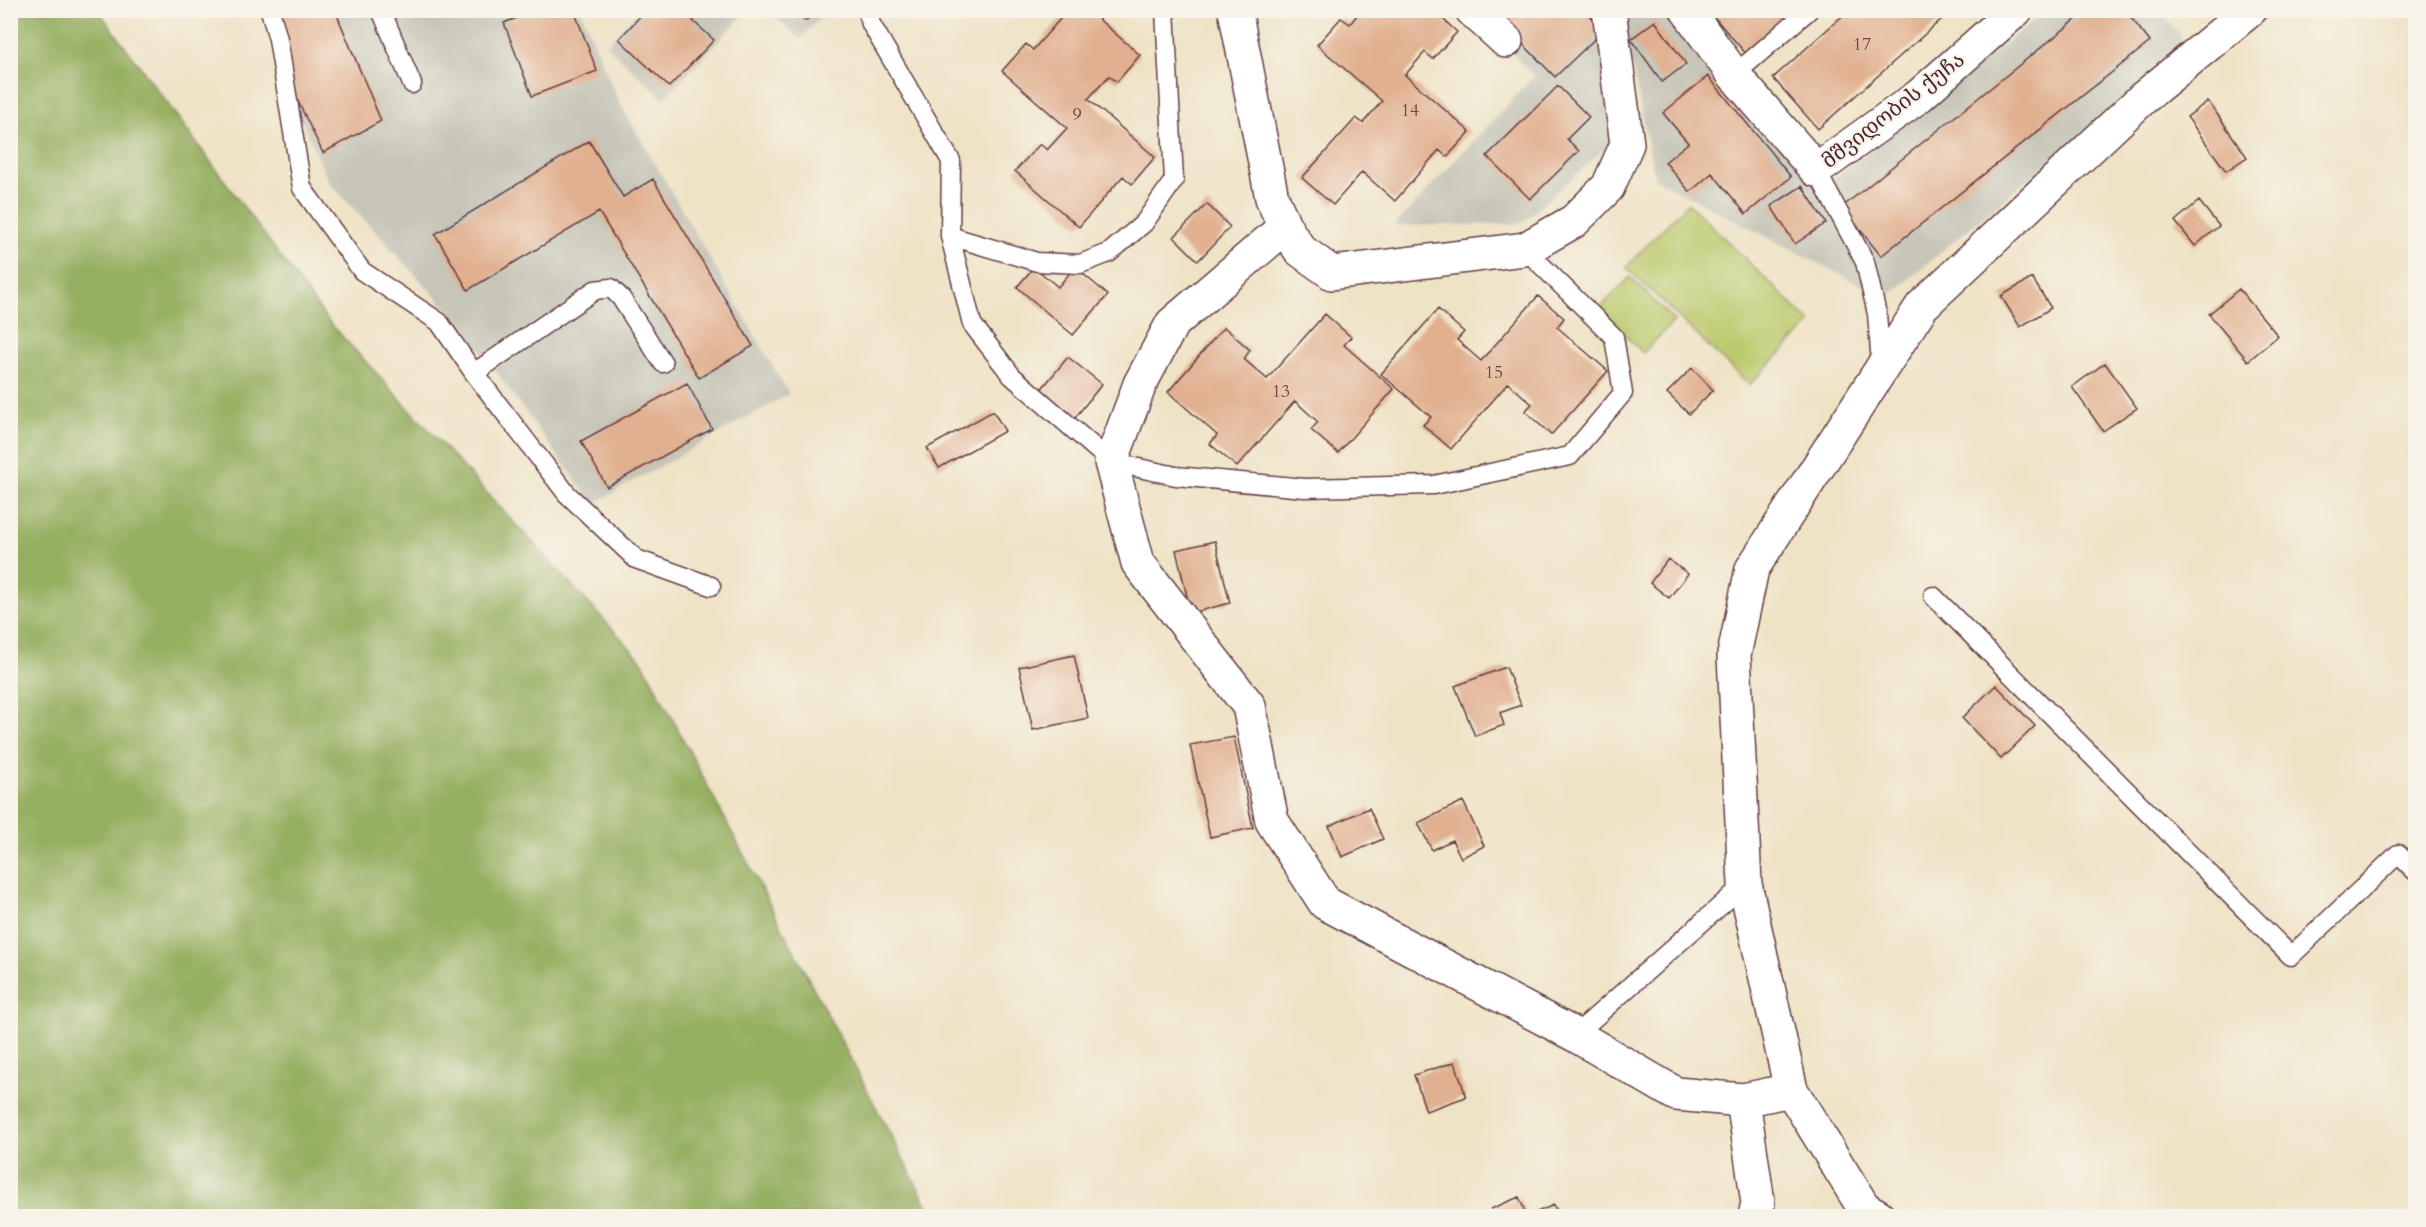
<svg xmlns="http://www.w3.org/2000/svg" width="2426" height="1227" viewBox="0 0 2426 1227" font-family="Cardo,'Noto Serif Georgian',serif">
<rect width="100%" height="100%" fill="#f7f3e8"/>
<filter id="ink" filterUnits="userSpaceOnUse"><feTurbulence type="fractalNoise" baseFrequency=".0167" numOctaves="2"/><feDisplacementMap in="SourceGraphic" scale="12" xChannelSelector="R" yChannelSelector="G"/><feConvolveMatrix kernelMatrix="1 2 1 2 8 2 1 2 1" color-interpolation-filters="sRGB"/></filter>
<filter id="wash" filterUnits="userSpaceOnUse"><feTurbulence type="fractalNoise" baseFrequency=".008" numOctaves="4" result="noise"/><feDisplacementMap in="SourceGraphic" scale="24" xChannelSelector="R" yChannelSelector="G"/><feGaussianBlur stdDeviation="1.35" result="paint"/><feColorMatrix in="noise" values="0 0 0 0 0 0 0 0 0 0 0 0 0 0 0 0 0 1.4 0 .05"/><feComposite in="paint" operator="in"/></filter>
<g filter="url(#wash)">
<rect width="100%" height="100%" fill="#efe3c6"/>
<path fill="#c6c5b8" d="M275,11H581L618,100L789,394L593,504L462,325L329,182L290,96Z
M638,11H747L664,99L606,45Z
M769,11H827L800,39Z
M1470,11H1602L1609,34L1610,144L1521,224L1394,226L1534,76Z
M1621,11H1678L1823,187L2046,11H2161L2188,45L1886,298L1655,179Z"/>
<path fill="#bccb6e" stroke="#83754c" stroke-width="1.5" d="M1688,203L1811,323L1749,385L1626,267Z
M1630,277L1674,321L1643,353L1599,309Z"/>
<path fill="#95af61" stroke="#706746" stroke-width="1.5" d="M10,11H99L328,321L642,661L933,1216H11Z"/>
<g id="blocks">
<path fill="#e1b090" d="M279,10H335L381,121L323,153L292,89Z
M537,10H574L597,71L532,96L504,23Z
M646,10H703L693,21L714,40L669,87L619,39Z
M794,10H816L806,21Z
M1068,10H1088L1140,55L1117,82L1109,76L1088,99L1155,157L1132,184L1123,176L1079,227L1015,171L1040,144L1047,150L1067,128L1002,71L1026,44L1033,50Z
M1361,10H1433L1457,32L1433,59L1425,52L1405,75L1470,132L1447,157L1439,150L1395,201L1362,172L1333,205L1302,178L1356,118L1363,123L1382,101L1317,45L1341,18L1350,24Z
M1490,10H1585L1604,30L1555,77Z
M1708,10H1798L1747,55Z
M1849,10H1952L1818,129L1773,78Z
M2088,10H2125L2150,42L1881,256L1842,207Z
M1655,21L1686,64L1662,82L1631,39Z
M1708,76L1791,177L1746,214L1712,173L1690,192L1665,162L1688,143L1663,113Z
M1558,86L1589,117L1567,139L1579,151L1530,199L1487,156Z
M2208,101L2247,157L2226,171L2187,117Z
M589,141L623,197L653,179L753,346L699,378L599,212L468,290L435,234Z
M1802,186L1826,223L1795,244L1771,206Z
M2199,201L2219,226L2195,246L2175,221Z
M1207,204L1230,227L1198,261L1174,237Z
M1034,267L1058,287L1075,267L1108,295L1073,335L1017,287Z
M2032,278L2051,308L2020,327L2001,296Z
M2239,289L2278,336L2248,361L2209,314Z
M1538,296L1564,318L1557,327L1608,371L1551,435L1525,411L1532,404L1508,383L1451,449L1423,425L1431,417L1381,374L1438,309L1464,332L1457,340L1481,361Z
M1325,314L1351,337L1344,345L1394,389L1338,453L1311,430L1318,422L1295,401L1237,467L1210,444L1217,435L1168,392L1224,327L1250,350L1244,359L1267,379Z
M1068,357L1102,384L1074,419L1039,392Z
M2105,363L2137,408L2103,431L2072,387Z
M1692,368L1713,390L1689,414L1667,393Z
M687,383L712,429L607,487L581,441Z
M993,411L1005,431L939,468L927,448Z
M1215,541L1230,603L1191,613L1176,550Z
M1668,559L1688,574L1669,598L1650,583Z
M1074,655L1088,718L1033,730L1019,667Z
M1506,667L1521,705L1500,713L1504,725L1475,736L1455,686Z
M1996,685L2035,726L2001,759L1962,718Z
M1234,737L1253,828L1210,837L1190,745Z
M1463,801L1484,846L1461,858L1452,840L1432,850L1418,823Z
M1369,808L1383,839L1342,857L1329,826Z
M1455,1062L1466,1097L1426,1111L1414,1075Z
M1519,1197L1527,1216L1554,1205L1559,1216H1494L1491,1209Z"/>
</g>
</g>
<g filter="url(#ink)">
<use href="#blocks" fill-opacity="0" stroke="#633c42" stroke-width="1.5"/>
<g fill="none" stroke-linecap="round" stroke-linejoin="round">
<g stroke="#633c42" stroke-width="21">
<path id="lane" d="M270,10L278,39L302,188L362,271L439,322L474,373L567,494L636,559L711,586
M381,10L412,84
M867,10L871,24L951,161L950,236L972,324L1012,376L1111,462L1176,476L1305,488L1434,485L1570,456L1623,393L1614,337L1525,249
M1734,75L1809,10
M1816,170L1865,262L1877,314L1881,364
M950,236L1037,262L1080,264L1109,253L1144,223L1174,180L1165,10
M474,373L595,290L611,288L621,298L663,363
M1933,596L2291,956L2398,854L2416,872
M1575,1035L1745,884"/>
</g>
<g stroke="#633c42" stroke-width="36">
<path id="street" d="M1235,10L1272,198L1285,227L1300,250L1332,273L1525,249L1574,221L1608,187L1627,144L1609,10
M1472,10L1506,41
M1687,10L1734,75L1816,170L1919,96L2016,10
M1285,227L1172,324L1140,384L1111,462L1138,563L1249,706L1272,821L1325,903L1575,1035L1676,1094L1743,1100L1791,1090L1864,1208L1878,1216
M1791,1090L1745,884L1734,655L1752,569L1922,306L2142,99L2250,10
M1743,1100L1758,1203L1755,1216"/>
</g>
<use href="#lane" stroke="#fff" stroke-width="18"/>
<use href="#street" stroke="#fff" stroke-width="33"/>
</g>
</g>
<g text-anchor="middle" stroke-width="4.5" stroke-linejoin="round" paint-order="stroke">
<g font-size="18" fill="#704344">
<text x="1862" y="50">17</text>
<text x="1410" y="116">14</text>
<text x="1077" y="120">9</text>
<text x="1494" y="378">15</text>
<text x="1281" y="397">13</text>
</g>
<g font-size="21" fill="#4a1f2b" stroke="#f7f3e8">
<text transform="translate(1893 110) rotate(-38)" y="7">მშვიდობის ქუჩა</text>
</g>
</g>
<rect width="2426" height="1227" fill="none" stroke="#f7f3e8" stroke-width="36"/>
</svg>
